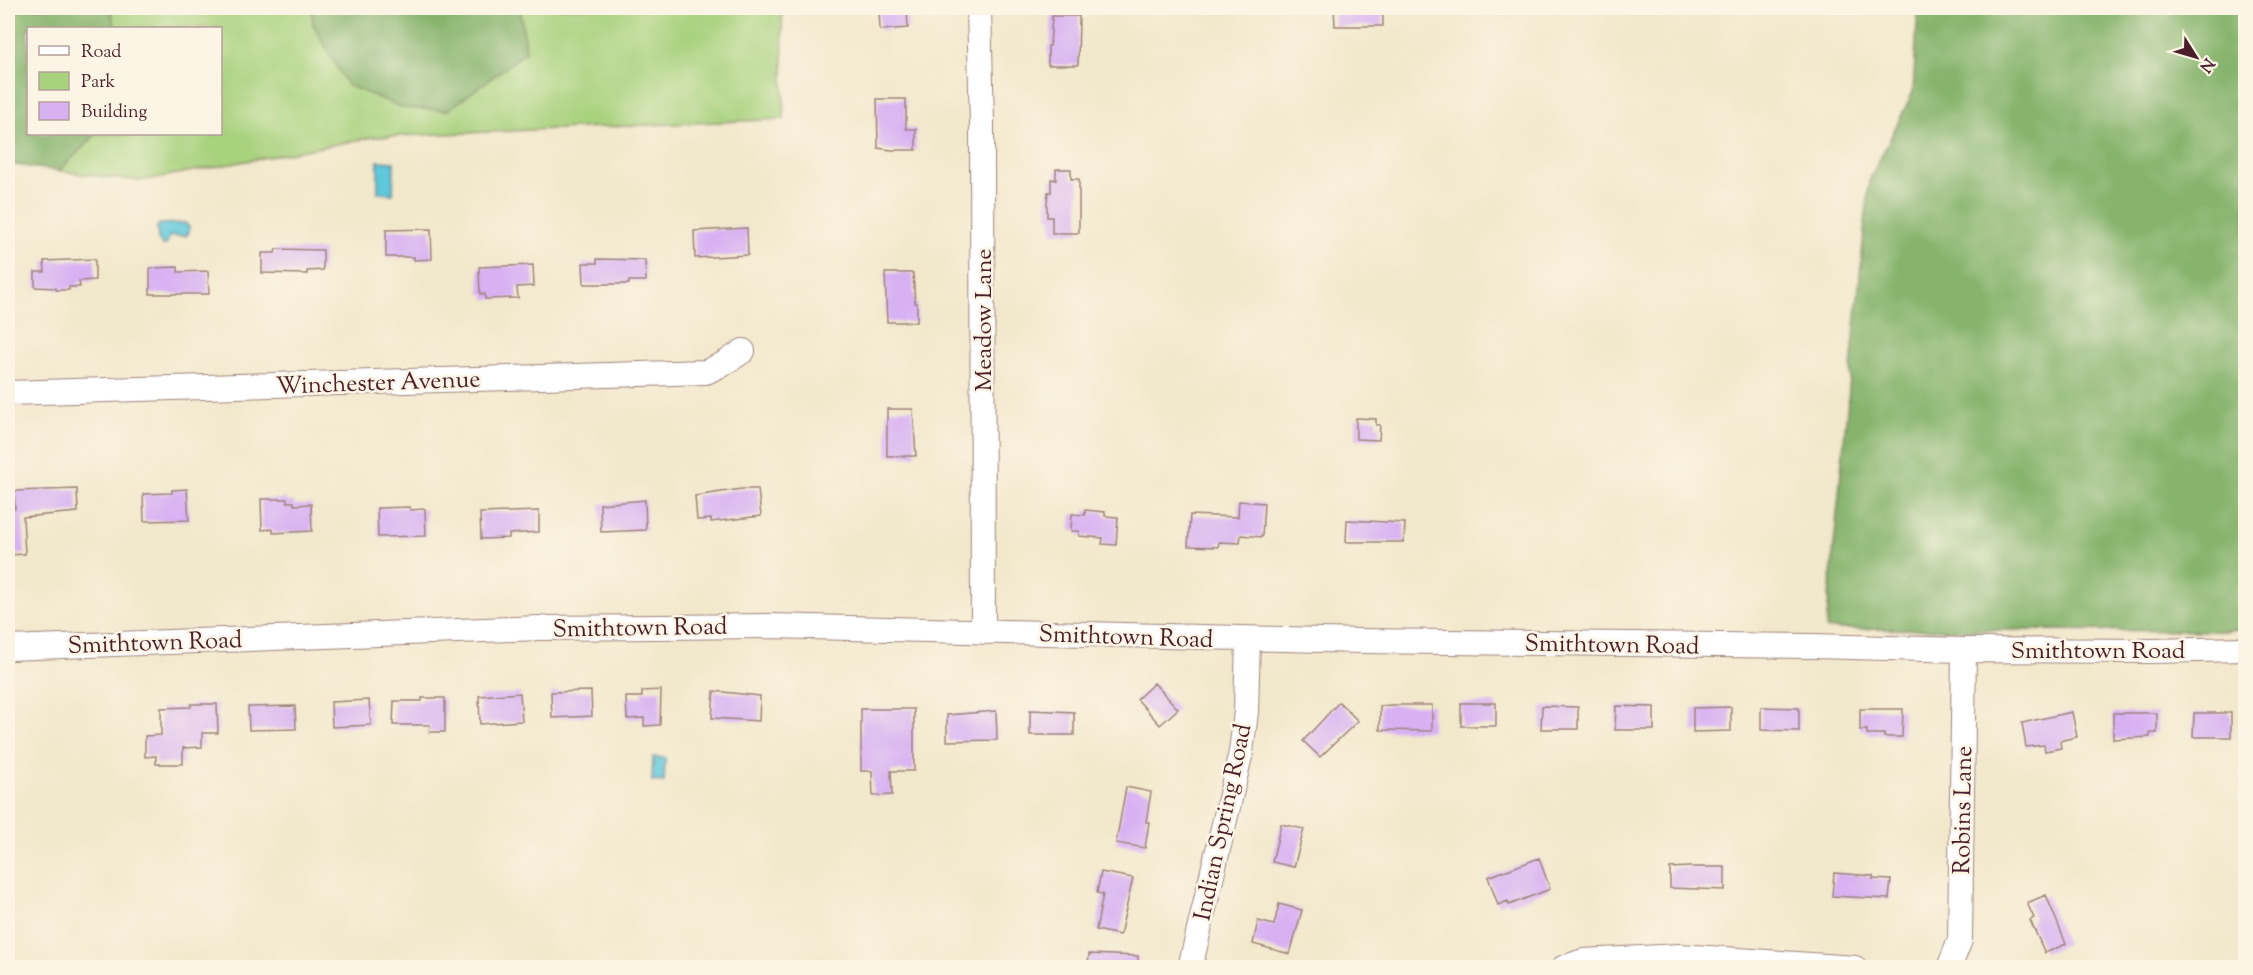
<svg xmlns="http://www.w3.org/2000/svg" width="2253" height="975" viewBox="0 0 2253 975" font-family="'Sorts Mill Goudy',serif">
<rect width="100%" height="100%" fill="#fcf5e5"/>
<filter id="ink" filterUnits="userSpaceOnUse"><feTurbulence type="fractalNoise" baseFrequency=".0167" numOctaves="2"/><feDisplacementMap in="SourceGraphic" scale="12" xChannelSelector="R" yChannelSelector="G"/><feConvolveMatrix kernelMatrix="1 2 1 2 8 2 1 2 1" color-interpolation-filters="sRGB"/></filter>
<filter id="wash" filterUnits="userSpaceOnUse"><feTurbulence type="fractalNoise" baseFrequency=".008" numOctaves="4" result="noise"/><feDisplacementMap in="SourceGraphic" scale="24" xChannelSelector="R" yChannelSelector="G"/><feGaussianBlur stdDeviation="1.35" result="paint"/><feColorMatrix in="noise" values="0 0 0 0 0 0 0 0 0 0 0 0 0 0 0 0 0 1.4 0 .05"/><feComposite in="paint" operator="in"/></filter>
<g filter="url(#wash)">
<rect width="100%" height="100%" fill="#f2e8cc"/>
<path fill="#a8d27e" stroke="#797854" stroke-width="1.5" d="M107,8H312L313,24L403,108L448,110L526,52L520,8H782L784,119L374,137L140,181L59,171L96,134H220V28H115L111,11Z"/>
<path fill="#86b46d" stroke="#686a4c" stroke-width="1.5" d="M8,8H107L111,11L115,28H28V134H96L59,171L8,164Z
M312,8H520L526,52L448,110L403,108L347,85L313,24Z
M1918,8H2245V628L2223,631L1826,629L1869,181L1913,92Z"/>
<path fill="#5fc8da" stroke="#547482" stroke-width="1.5" d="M378,161L394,162L393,194L378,193Z
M185,223L189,227V232L186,236H170L166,245H162L158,239L157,227L160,224Z
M653,757L665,758L664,782L652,781Z"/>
<g id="blocks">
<path fill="#d8b1f3" d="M881,8H905V10H907L908,28L880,30L879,11H881Z
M1334,8H1383V26H1335Z
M1052,16H1079L1078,65H1048V46H1050Z
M877,99H906V129H916V150H891L878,148Z
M1056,169H1071V179H1079V233H1052V217H1047V203L1048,192H1051V179L1056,180Z
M747,228L748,255L695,258L694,231Z
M431,229L432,259L414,260V257H386V230Z
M276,249L323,250V270L307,271V274L262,273V253H275Z
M95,259V280L79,281L80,287H69V290H56V288L35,287V272H45L44,261Z
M597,259L645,260L646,281H629V284H584L583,263H597Z
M533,265L534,286L517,287L518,298L485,299V294H480L479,267Z
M178,267V272L208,271L209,294H150V268Z
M885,273H913L915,303H917V322H887Z
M887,409H913L916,456H887Z
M1356,418L1376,419V425H1380L1379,440L1356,439Z
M77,489L78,512L23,517L25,554L8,555V509H15L14,491Z
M187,489L189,520L144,521L143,494L172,493V490Z
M741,489H758L761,516L711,522V519L697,520L695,496Z
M261,499H287V502H294V505L311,504L312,531L273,533V529L262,530Z
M645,500L646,530L601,532L600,504Z
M1239,501L1264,503L1262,537L1241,535L1240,543L1219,542L1218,547L1188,546L1190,515L1238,517Z
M410,507V510L425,509L426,536L378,537L377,508Z
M1085,510L1105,512V516L1118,517L1116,545L1102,544L1103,538L1079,536V531H1071L1072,514L1085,515Z
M539,511V532L509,534V538L481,539L480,513Z
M1347,520L1405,523L1404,542H1346Z
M1154,683L1178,709L1160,725L1137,699Z
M661,690L660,725L644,726V718L627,719L626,697H642V691Z
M591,691L592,716L552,718L551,692Z
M714,691L760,696L759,721L712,718Z
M520,693L522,721L480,724L479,696Z
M422,698H445V732H429L430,725H393L394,701H422Z
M369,700L371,725L332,727L331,702Z
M1339,702L1358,721L1320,757L1303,741Z
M1461,703H1496V726H1461Z
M191,704H217L218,733H202V747L183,748V764H156V756L145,757V736L161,735V708L191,707Z
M1391,705H1432V731L1380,730V706Z
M295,706L296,729L249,730L248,707Z
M1542,706L1578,707V729H1541Z
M1616,706L1654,707V730H1615Z
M1731,707V731L1693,732V708Z
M1761,707L1799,708V731L1761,730Z
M861,709H914V771H891L892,795L873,796L872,771H861Z
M1860,709H1903L1902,737H1884V734H1867V730H1860Z
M1030,710L1074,712V735H1030Z
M996,711L997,740L947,741V715Z
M2072,712L2077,737L2063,740L2060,742L2061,748L2045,751L2044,745L2026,747L2022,723Z
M2113,713H2157V733H2150V737L2113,739Z
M2194,713H2231V737H2193Z
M1126,787L1151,792L1146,822H1149L1145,848L1116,843Z
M1281,824L1304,829L1294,867L1272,862Z
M1539,858L1550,889L1509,905L1508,901L1498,905L1488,877Z
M1689,867H1725V890L1670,888V868Z
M1101,872L1133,878L1120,935L1096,930L1103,894L1097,893Z
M1834,873L1873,876V879L1891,880L1889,899L1832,896Z
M2046,895L2066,944L2045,953L2030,920L2034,918L2027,903Z
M1279,904L1302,910L1290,954L1253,944L1258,921L1274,925Z
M1089,954L1138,956V968H1088Z"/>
</g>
</g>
<g filter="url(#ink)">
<use href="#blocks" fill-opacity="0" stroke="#9e847c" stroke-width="1.5"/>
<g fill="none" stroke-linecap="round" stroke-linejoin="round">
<g stroke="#9e847c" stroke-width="26">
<path id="minor" d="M979,8L982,123L983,632
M8,393L706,372L725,363L743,351
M8,648L539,628L771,626L1361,641L1812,646L1964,650L2151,651L2246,649
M1190,968L1241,752L1246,712L1248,639
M1563,968L1583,961L1680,956L1855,968
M1949,968L1960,940L1964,650"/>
</g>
<use href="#minor" stroke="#fff" stroke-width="24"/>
</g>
</g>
<g text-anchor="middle" stroke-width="5" stroke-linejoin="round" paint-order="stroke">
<g font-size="24" fill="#4a1f2b" stroke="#fcf5e5">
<text transform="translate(983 320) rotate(-90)" y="8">Meadow Lane</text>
<text transform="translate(378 382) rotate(-2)" y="8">Winchester Avenue</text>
<text transform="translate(640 627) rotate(-1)" y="8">Smithtown Road</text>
<text transform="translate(1126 636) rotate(2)" y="8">Smithtown Road</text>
<text transform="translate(155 642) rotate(-2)" y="8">Smithtown Road</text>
<text transform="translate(1612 644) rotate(1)" y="8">Smithtown Road</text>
<text x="2098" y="658">Smithtown Road</text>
<text transform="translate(1962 810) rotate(-89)" y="8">Robins Lane</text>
<text transform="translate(1222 822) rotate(-78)" y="8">Indian Spring Road</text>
</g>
</g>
<rect width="2253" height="975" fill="none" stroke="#fcf5e5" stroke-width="30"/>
<rect x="27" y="27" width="195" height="108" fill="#fcf5e5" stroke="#b59f9b" stroke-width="1.5"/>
<rect x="39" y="46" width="30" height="9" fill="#ffffff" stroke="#b59f9b" stroke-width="1.5"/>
<text x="81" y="57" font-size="18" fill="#4a1f2b">Road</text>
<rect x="39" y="72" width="30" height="18" fill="#a8d27e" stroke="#b59f9b" stroke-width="1.5"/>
<text x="81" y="87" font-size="18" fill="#4a1f2b">Park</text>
<rect x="39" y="102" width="30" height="18" fill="#d8b1f3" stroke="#b59f9b" stroke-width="1.5"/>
<text x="81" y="117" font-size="18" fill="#4a1f2b">Building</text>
<g transform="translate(2196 57) rotate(127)" stroke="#fcf5e5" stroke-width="4.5" paint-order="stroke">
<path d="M0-4.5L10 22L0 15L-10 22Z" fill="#4a1f2b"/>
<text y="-9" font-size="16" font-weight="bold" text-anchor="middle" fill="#4a1f2b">N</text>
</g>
</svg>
